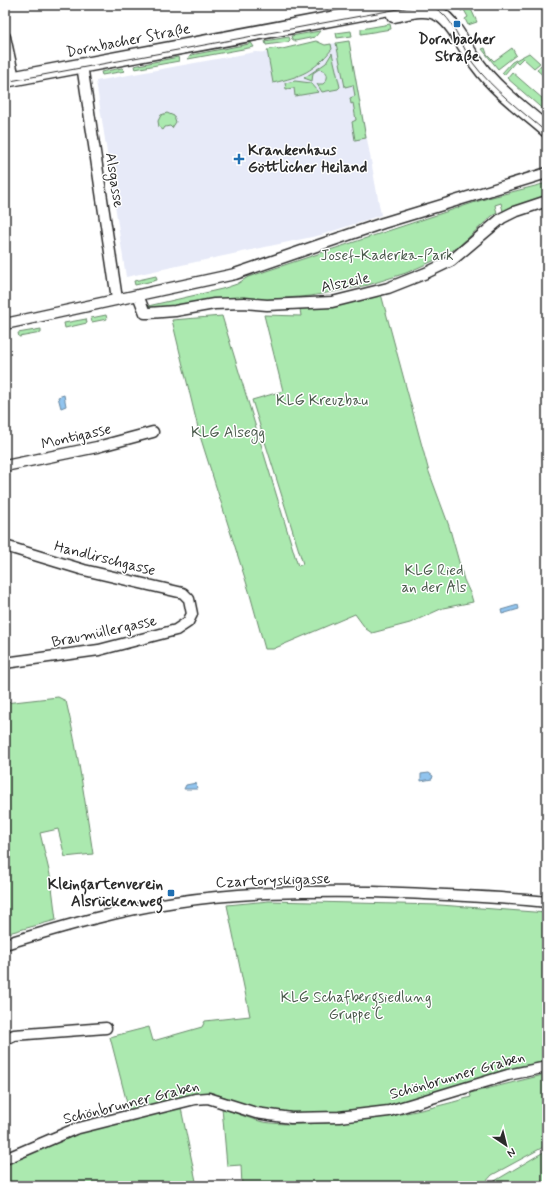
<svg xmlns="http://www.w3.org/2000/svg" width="552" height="1191" viewBox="0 0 552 1191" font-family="Mynerve,sans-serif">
<rect width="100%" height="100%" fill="#fff"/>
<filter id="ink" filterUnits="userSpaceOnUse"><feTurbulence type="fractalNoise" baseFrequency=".025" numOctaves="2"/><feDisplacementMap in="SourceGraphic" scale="8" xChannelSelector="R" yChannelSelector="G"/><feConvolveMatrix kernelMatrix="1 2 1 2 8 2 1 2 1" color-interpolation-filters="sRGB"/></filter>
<g filter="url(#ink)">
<path fill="#e7eaf8" d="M349,41L381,215L321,235L126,277L96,81L255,52L274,53Z"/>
<path fill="#abe9af" stroke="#6b8a6d" d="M458,5H474L470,7L477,22L468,25L465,19L468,17L464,10L461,11Z
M390,24L391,29L361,34V29Z
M320,31L315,37L295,41L292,39L291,36Z
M351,31L352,36L337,38L336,33Z
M289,37L290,40L288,42L266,45L265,41Z
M250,41L254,47L188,59L191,55L249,44Z
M316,41L325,45L331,44L332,49C313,72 302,76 273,83L267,50L276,48L278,50Z
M349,41L366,138L355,140L352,122L356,120L353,103L351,104L350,98L355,96L353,85L345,87L336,43Z
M485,48L487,54L494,61L512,48L516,55L498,69L482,49Z
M332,53L340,87L338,89L322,92L317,84H323C330,78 328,70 319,69L313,73L312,81L304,78L326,63Z
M529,53L540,63L534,68L523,58L518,63L516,61L504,75L502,73L512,62Z
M178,57L179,61L135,69L134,66Z
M541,65L546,66L547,79L537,70Z
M122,68L125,71L102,75L101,72Z
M512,72L543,99L542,101L547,105V113L507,78Z
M295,81L311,83L319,92L295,96L294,88L286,89L285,83Z
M167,113L174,116L176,122L172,128L170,126L165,127L163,130L159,127L158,121L161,115Z
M547,183V197L503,211L501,203L495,205L497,213L492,216L459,246L442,257L406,273L368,285L311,296L149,309L148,306L222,289L237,284L248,277L488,198Z
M156,276L157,280L135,285L134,281Z
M381,294L429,472L449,526L464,580L471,595L473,602L443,608L410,623L372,633L366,629L355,614L273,649H265L249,591L200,436L172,320L222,316L298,566L303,564L252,400L283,391L264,315L301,316L300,309L336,305Z
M106,315L107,319L92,322L91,318Z
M86,319L87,323L65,328L64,323Z
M41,329V333L19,337L18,333Z
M58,697L66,701C78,751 85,802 93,854L65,857L58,829L40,833L51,879L56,920L5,934V703Z
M269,901L440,905L547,913V1061L515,1067L387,1106L348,1112L302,1113L271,1111L259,1109L210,1092L129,1111L110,1037L149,1027L153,1041L202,1027L205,1021L250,1016L227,905Z
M547,1074V1145L492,1175L482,1186H242L241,1165L227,1166L222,1108C236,1113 250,1119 263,1122C283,1125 304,1124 324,1123C376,1120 421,1112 471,1097L470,1093Z
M181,1108L197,1186H5V1164L62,1139L100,1125Z
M547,1150V1186H488L493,1182Z"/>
<path fill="#91c4ee" stroke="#6887a0" d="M64,395L66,406L61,408L58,397Z
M518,605L519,609L502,614L501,610Z
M429,773L433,776L432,779L421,781V774Z
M196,783L197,789H184L186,785Z"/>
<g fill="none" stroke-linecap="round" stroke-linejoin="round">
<g stroke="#2b2b2b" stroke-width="13">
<path id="minor" d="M5,37L14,78
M82,65L117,299
M138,295L145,313H149L175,311L214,304L244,303L267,305L332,302L388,288L426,273L451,261L502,218L514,212L547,201
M5,324L235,274L383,223L547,173
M5,466L97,447L153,432
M5,546L84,570L183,593L189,599L192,614L188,622L176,630L99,650L5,663
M5,944C61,927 118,910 175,902C241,892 306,891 372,892C430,894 489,896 547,902
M5,1039L14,1035L106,1028
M5,1159L75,1129L195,1099L208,1098L256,1113L291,1118L339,1117L389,1111L508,1075L547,1067"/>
</g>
<g stroke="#2b2b2b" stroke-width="17">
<path id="secondary" d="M394,15C408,12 426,6 439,14C455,23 466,51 478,65C496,90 524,110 547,130
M5,80L405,5"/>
</g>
<use href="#minor" stroke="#fff" stroke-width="10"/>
<use href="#secondary" stroke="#fff" stroke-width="14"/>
<path stroke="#2b2b2b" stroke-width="1" d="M423,5C452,7 458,42 473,63C493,90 522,111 547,133
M5,82L420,5"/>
</g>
</g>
<g fill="#1f6fb2" stroke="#fff" stroke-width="1.5">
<rect x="453" y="20" width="8" height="8" rx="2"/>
<path d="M237 153h4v4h4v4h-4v4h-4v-4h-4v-4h4z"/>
<rect x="167" y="889" width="8" height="8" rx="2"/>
</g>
<g text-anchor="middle" stroke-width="3" stroke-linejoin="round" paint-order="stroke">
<g font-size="15" font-weight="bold" fill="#2b2b2b" stroke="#fff">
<text x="457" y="44">Dornbacher<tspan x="457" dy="17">Straße</tspan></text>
<text x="248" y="155" text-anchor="start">Krankenhaus<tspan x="248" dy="17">Göttlicher Heiland</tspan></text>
<text x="163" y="889" text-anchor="end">Kleingartenverein<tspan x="163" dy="17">Alsrückenweg</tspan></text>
</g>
<g font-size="15" fill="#2b2b2b" stroke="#fff">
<text transform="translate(128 40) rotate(-11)" y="5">Dornbacher Straße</text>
<text transform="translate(115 180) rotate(81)" y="5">Alsgasse</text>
<text transform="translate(345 282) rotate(-12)" y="5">Alszeile</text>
<text transform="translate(76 436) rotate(-13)" y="5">Montigasse</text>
<text transform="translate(105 558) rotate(14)" y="5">Handlirschgasse</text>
<text transform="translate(104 631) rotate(-12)" y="5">Braumüllergasse</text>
<text transform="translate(273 880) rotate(-2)" y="5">Czartoryskigasse</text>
<text transform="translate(457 1075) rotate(-16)" y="5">Schönbrunner Graben</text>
<text transform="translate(131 1102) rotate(-14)" y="5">Schönbrunner Graben</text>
</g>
<g font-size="15" fill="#4b5a4c" stroke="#fff">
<text x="387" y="260">Josef-Kaderka-Park</text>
<text x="322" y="405">KLG Kreuzbau</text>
<text x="228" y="437">KLG Alsegg</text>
<text x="434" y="575">KLG Ried<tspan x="434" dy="17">an der Als</tspan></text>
<text x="356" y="1002">KLG Schafbergsiedlung<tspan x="356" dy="17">Gruppe C</tspan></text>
</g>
</g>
<rect width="552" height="1191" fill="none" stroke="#fff" stroke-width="20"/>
<rect x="10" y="10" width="532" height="1171" fill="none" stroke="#2b2b2b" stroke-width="1.5" filter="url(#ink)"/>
<g transform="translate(506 1145) rotate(145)" stroke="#ffffff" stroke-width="3" paint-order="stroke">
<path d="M0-3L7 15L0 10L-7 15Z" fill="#2b2b2b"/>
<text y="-6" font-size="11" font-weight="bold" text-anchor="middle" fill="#2b2b2b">N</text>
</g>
</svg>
